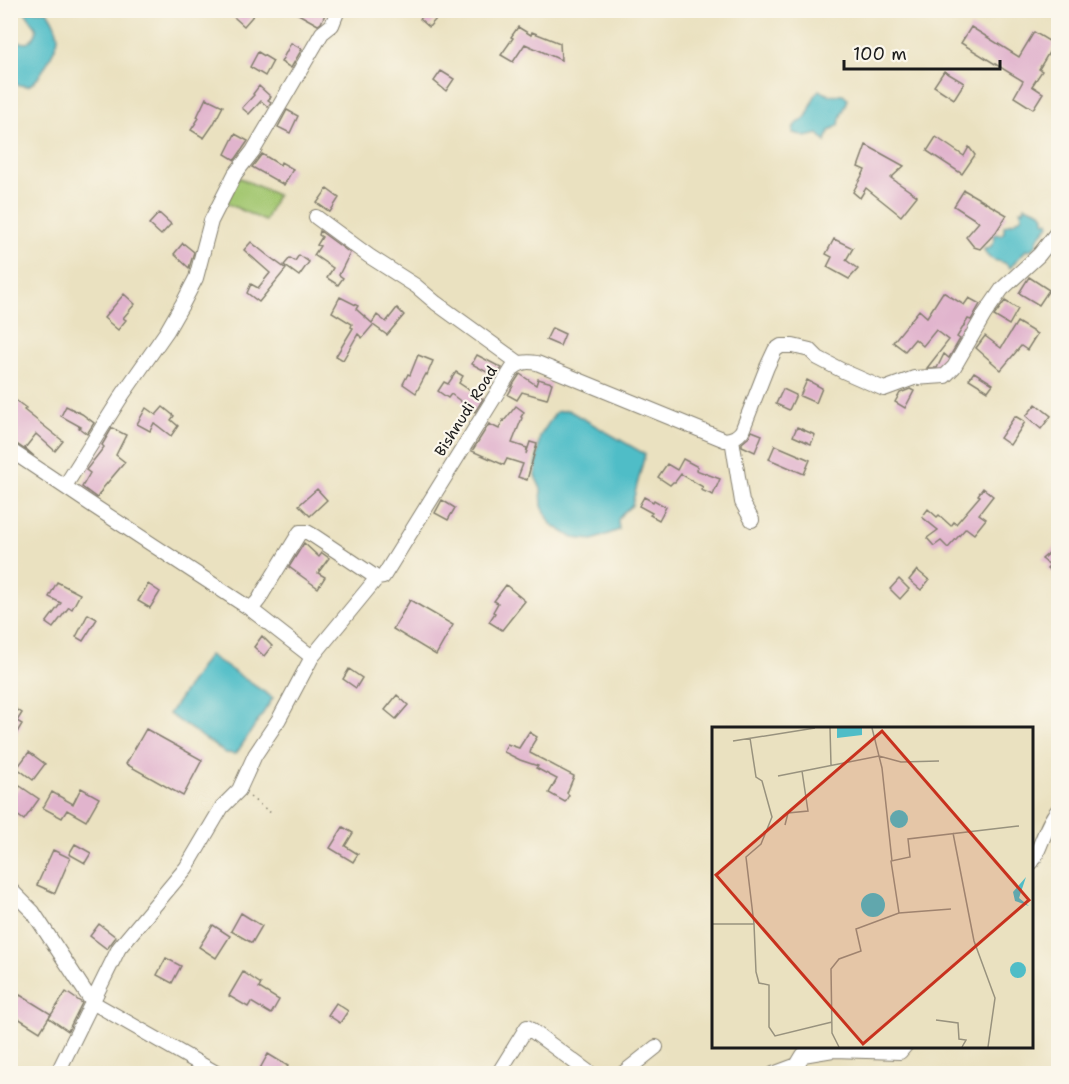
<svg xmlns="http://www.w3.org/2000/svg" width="1069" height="1084" viewBox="0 0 1069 1084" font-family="'Shantell Sans',sans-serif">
<rect width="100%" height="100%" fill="#fbf7ec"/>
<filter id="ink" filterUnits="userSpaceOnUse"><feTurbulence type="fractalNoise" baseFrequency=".0167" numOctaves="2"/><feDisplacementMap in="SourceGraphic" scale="12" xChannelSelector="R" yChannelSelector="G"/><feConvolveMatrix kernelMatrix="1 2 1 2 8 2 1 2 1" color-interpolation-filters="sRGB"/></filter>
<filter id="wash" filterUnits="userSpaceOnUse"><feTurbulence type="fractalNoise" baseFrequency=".008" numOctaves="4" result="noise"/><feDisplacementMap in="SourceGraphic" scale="24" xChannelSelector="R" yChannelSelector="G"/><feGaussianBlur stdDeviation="1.35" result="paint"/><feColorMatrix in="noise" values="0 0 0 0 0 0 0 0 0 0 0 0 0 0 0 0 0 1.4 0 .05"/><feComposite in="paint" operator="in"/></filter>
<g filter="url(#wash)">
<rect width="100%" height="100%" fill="#eae1c0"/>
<path fill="#a4c872" stroke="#607247" stroke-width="1.5" d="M238,177L277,195L265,221L226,203Z"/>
<path fill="#4fbdc7" stroke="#366c72" stroke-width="1.5" d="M25,11H47C52,19 57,27 58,37C58,46 42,73 36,80C35,81 29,86 28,86L18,85L10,80L11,41L27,43C47,29 30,24 25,11Z
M819,90L829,95H843L848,99C845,110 840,113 839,125L829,131L826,142L818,134L806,137L798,134L793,133C794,120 798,126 805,118C812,110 811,98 819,90Z
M1025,206L1041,212L1044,216V221L1045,222L1049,221V225L1038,238L1036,245L1032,249L1026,250L1010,268L1005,263C996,261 986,259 984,249L990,248L995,239L994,234L1001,235L1004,232V226L1016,221L1022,216L1021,210H1024Z
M568,410L645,454L632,505C627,511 621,511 618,520L619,530L593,540L573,538L551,524L542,506L541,489L535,476L540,436L556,412Z
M209,655L273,698L236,754L226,753L169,714Z"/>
<g id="blocks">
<path fill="#e1b4cd" d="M226,10H258L244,26Z
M291,10H327L321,23L318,25Z
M428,10H444L429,27L420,19Z
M518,27L531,35L532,32L560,43L561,60L525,44L513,62L501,55L513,38L511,37Z
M971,27L1019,57L1034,32L1054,44L1039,69L1042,71L1032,86L1043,93L1033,109L1014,97L1023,81L961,43Z
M291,43L302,49L291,68L281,62Z
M258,52L273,61L265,76L250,67Z
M441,71L454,79L446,91L434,81Z
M944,71L964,83L954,99L934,86Z
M259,86L271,97L268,100L271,102L268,107L261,101L249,114L242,108L254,95L253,94Z
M206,98L223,106L213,125L204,138L191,130L199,118L197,117Z
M287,110L298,116L290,133L278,127Z
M235,134L248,141L235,160L225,154Z
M936,137L964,156L969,147L975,155L962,174L927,151Z
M866,145L904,166L891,178L917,196L901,216L866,188L860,198L853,192L865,170L858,167Z
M262,154L280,165L281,162L293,169L284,185L252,167Z
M327,189L339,198L330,212L317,203Z
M964,190L1007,215L996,232L980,249L974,247L966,237L979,222L954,206Z
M159,213L171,224L161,235L149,224Z
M320,231L350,253L339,275L343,278L338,285L327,278L333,268L314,255L320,246L317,245L322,237L319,235Z
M834,239L853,248L846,260L858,269L849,279L827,267L832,257L826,254Z
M251,242L267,255L286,269L259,302L247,293L251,284L258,288L270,273L244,250Z
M183,243L194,252L189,268L174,254Z
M299,255L309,262L299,276L284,265L290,258L295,261Z
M1029,277L1049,290L1039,305L1019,293Z
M943,292L964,305L969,298L980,304L971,320L968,319L957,337L960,339L949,358L944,354L937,368H927L949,340L936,330L923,346L915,339L905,351L893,342L919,310L927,317Z
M124,294L135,304L123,318L126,320L118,330L104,318Z
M340,297L358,306L356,309L372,323L377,315L386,322L397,308L404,315L387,335L373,325L362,338L358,334L343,360L336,356L353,328L351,327L352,324L332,312Z
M1005,301L1018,309L1009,325L994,316Z
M1017,322L1037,334L1027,350L1021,346L1001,370L976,348L985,336L1001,348Z
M552,328L565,334L560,346L546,340Z
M418,355L433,361L427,375L426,374L416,393L403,384L408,374L410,375Z
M477,355L502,368L496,377L472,364Z
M456,372L463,376L459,383L483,399L475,412L451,394L448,398L438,391L444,382L448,384Z
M974,372L993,384L988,391L969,379Z
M520,374L536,385L538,379L552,383L547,399L522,392L517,400L508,395L513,386H512Z
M807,380L822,388L816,403L800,396Z
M783,389L796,395L789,410L776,404Z
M910,389L914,391L905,408L895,402L900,393Z
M10,396L26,408L24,410L63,441L55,451L36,434L25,448L34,456L15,443L10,441Z
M1036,404L1051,416L1041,429L1026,416Z
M66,406L82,414L94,423L87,434L79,428L81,427L61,416Z
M516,406L524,412L521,417L522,418L512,443L527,448L526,454L530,442L537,444L527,480L518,477L523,464L507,459L504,465L472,451L489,424L499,429L503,420L504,421Z
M163,407L174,416L171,420L178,426L171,436L154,423L150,431L137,424L146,408L156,415Z
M1015,416L1025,422L1010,445L1000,438Z
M797,427L815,435L811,444L793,436Z
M112,428L126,435L116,455L125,462L103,488L97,498L82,487L90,473L86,470L104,447L102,445Z
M752,431L762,435L755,452L742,446V443L749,437Z
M775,445L810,460L804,474L769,459Z
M683,459L698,467L696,470L720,479L713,495L701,490L703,487L681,474L675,482H673L670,485L658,477L667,464L677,470Z
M983,488L993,496L979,514L986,519L974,534L966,528L948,548L941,541L934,546L927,538L938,530L922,517L928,509L937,517L939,515L951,526L954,522L956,524L980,496L978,495Z
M317,489L327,500L310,516L299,505Z
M644,497L653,502L654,500L666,507L659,520L650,515L652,513L639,506Z
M442,500L455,508L448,520L435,513Z
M304,543L319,557L322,553L329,558L318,573L325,577L318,588L289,567Z
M1059,544V577L1047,568L1050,565L1042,559Z
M917,570L929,580L921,590L909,580Z
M899,579L909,589L900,599L890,589Z
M57,582L80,594L72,609L69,607L53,628L46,623L61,603L49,597Z
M148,584L160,592L150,608L138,601Z
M506,585L525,601L502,630L489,622L495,613L493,612L498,603L494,601Z
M410,600L453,625L436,655L393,629Z
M88,614L97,619L83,641L76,637Z
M262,636L272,646L264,656L254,647Z
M349,669L362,678L356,688L343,679Z
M397,695L408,705L396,719L385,710Z
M10,705L22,713L17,721L22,724L10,744Z
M146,729L202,760L183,796L126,764Z
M529,732L537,737L532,745L530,753L574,776L567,793L569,795L565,802L549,793L557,779L536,768L538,766L520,760L504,752L507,744L519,748Z
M29,752L45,764L33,780L17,768Z
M20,786L39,799L24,820L10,810V800Z
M81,788L99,798L86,821L67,810L62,818L43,808L52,792L73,804Z
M343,827L353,833L345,846L358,854L353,862L330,848Z
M75,844L91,853L85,863L69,854Z
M53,850L70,858L55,893L37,885Z
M241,913L262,926L252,943L231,931Z
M99,924L116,937L107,949L90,936Z
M213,925L230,936L216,958L199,947Z
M166,958L181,966L172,983L157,975Z
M243,972L261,984L259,988L279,1000L271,1014L251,1002L248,1007L229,996Z
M66,992L82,1003L68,1031L49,1018Z
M20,995L51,1014L40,1032L10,1013V1010Z
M336,1003L348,1011L340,1023L328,1015Z
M268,1054L288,1066L283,1074H257Z"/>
</g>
</g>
<g filter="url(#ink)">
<use href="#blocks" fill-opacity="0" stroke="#837e6e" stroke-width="1.5"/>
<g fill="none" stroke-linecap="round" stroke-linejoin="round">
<g stroke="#837e6e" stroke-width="16">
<path id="minor" d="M316,217L369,256L416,286L436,303L519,363
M732,439L742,502L752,520
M10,450L95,507L249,608C256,605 259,601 262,594L300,532H307L314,536L377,578L383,577L512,369C520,362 526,361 537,363L725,440C733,439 737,437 742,431L767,367L775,350L781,346H793L810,350L818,358L843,371L884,389L914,378L945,376L954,367L984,315L1002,289L1039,255L1058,231
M65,486L123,394L167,331L183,303L196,278L211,221L235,174L253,151L322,33L332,25L338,10
M249,608L312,657
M1032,862C1042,846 1045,825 1058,810
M10,889L33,912L92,1002L218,1074
M57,1074L119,948L186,868L222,807L239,790L255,755L279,719L312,657L377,578
M498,1074L527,1027L591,1074
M622,1074L656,1047
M773,1074L797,1065L803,1055L833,1050L900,1052L905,1046"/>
</g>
<path stroke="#837e6e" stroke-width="1.5" stroke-dasharray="1.5 4.5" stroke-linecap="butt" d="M250,797L271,813"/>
<use href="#minor" stroke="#fff" stroke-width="14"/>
</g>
</g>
<g text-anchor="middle" stroke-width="4.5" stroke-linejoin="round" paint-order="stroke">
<g font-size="15" fill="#1c1c1c" stroke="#fbf7ec">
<text transform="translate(466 411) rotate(-58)" y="5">Bishnudi Road</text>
</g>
</g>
<g transform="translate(712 727)">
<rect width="321" height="321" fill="#eae1c0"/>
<path d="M125,1H150V8L125,11ZM178 92a9 9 0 1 1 18 0a9 9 0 1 1-18 0ZM314,150L307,171L317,179L303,174L301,165ZM149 178a12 12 0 1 1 24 0a12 12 0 1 1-24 0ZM298 243a8 8 0 1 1 16 0a8 8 0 1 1-16 0Z" fill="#4fbdc7"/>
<path fill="none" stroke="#98927e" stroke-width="1.5" d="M118,1L119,38M160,1L170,41L180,134M38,11L44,50L50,54L60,90L49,117L34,130L42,197M21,14L103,1M66,49L167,29L189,35L227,34M73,98L76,86L96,84L90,44M241,106L262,214L283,271L276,320M187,186L239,182M0,197H42L44,245L47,256L57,258V300L63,309L120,295M224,293L246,296L247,312L254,313L250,320M127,320L120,306L119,242L127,232L149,224L144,202L187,186L179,134L198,130L196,112L307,99"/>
<path fill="#c8321e" fill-opacity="0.15" stroke="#c8321e" stroke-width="3" d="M170,4L317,173L151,317L4,148Z"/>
<rect width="321" height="321" fill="none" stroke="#1c1c1c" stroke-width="3"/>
</g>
<rect width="1069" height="1084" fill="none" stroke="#fbf7ec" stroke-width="36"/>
<path d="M844 60v9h156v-9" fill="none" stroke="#1c1c1c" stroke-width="3"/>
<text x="853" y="60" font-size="18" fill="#1c1c1c" stroke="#fbf7ec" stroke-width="4.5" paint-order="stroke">100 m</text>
</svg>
